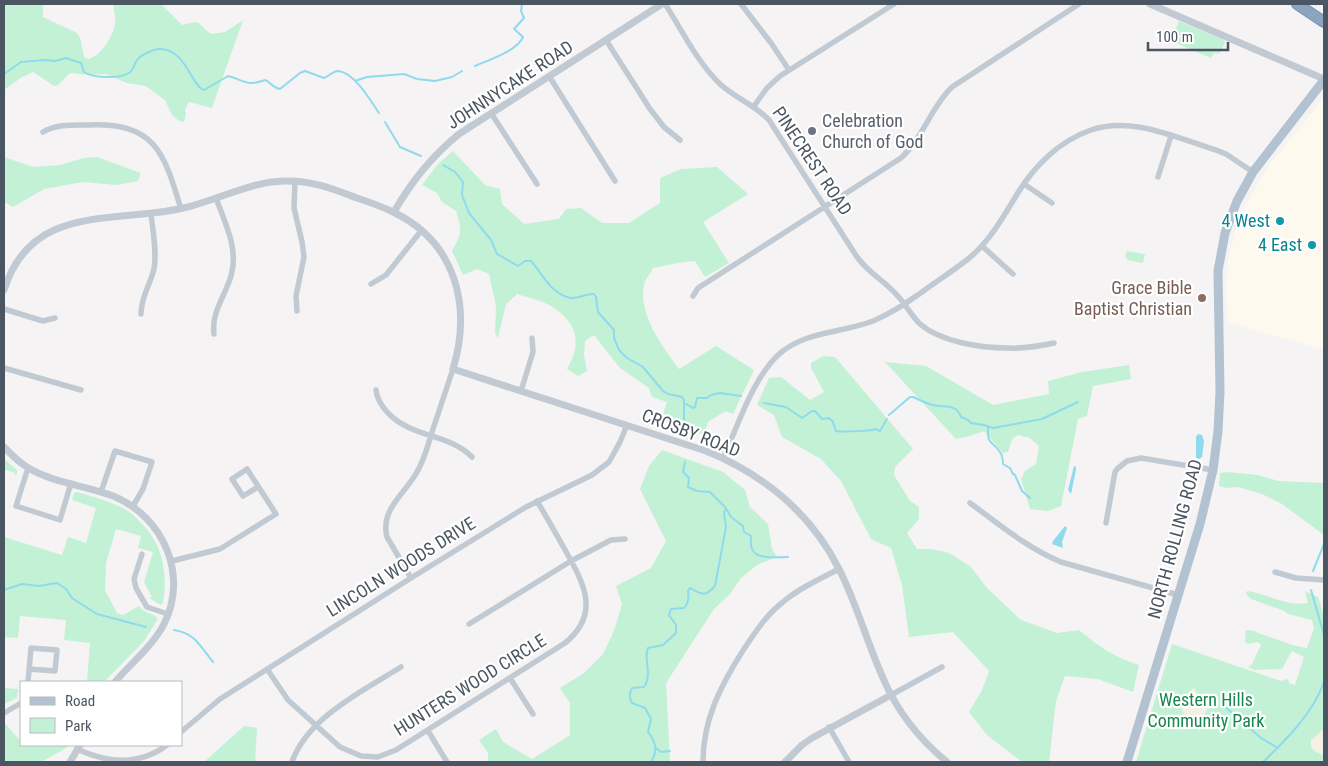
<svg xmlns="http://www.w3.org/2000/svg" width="1328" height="766" viewBox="0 0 1328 766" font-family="'Roboto Condensed',sans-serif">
<rect width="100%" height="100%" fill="#f5f3f3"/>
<path fill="#fdf9ef" d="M1324,100V348H1317L1227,322L1226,291L1228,259L1234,236L1245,206L1267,168L1321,101Z"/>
<path fill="#c3f1d5" d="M4,4H43V17L77,33C83,39 81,51 85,58L89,59C101,55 113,37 115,24C116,17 113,10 114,4H161L182,25C206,19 195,25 212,34L225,32L243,20L212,108L189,102L185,110L186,114L184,122L179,121L172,115L165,100L146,86L127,83L106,74L91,75L70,73L58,85L54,86L33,72L22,77L4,90Z
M1179,21L1224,40L1225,43L1219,54L1214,53L1211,58L1171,41Z
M453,151L485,185L500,189L502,204L524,224L559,219L566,209L581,208L602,223H629L660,203V178L681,169L717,167L748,194L703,222L729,263L705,277L695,261L678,263L653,268C650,274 645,280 644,285C638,315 663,347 679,369L716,346L754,370L733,414L726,411L709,421L703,434L661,421L667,402L652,397L649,388L620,368L594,335L585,341L584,355L587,371L578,376L567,369C581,345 579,325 554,308C544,301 529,298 517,294L506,304L498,338L495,333L496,306L489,274L477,269L463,275L452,251C462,233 462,231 456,211L442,202L437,193L422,185L437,165Z
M4,157L33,167L60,165L84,158L97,157L141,173L138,181L116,185L83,182L44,189L13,207L4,202Z
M1127,251L1145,254L1143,263L1127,260V258L1125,257Z
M823,356L835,357L913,449L895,467L894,475L910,501L919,507V519L907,533L917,549H932L949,553L970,566L987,588L1021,620L1057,633L1079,630C1101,648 1112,656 1139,665L1133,692L1098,679L1065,676L1056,701L1049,762H1022L987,735L969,712L982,690L989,671L953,632L909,637L902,585L891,548L871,539L841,481L821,459L782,437L774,415L757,405L769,378L781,377L810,400L824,392L811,368V363Z
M885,362L926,366L993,405L1049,394L1048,381L1082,372L1129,365L1131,379L1093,386L1087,416L1078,419L1061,506L1048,511L1030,509L1021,479L1025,471L1036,464L1039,446L1030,438L1018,435L1012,439L1008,452L1003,453L984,431L970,436L956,439Z
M662,450L723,472L745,490L750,507L768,524L772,549L777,557L757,565L741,578L729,595L714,609L666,683L670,762H488V753L479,740L496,729L503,742L532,759L570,735V703L560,688L584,673L603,654L614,631L622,604L616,586L651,568L666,541L640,489L649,466Z
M4,459L17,470V475H15V473L4,469Z
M1227,472L1258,475L1278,481L1324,483V535L1282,504L1262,494L1238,487L1227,488L1219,486L1220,473Z
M77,492C94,497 113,502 128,511C133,514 136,518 140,522C163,544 168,572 163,603L161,605L149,598L152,597L144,582L153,552L138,548L141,536L116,529L106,563L105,590L117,613L123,615L139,606C144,614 153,612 158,619L144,641L104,682H87L90,643L64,640L66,620L20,616L18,638L4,637V537L62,555L68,537L86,543L96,508L72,500L74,493Z
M1247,591C1270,594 1285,607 1308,603L1305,591L1318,597L1324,616V762H1136L1172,644L1281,681L1288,679L1289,683L1295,685L1304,657L1292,651L1282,669L1254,670L1248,667L1252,664L1261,645L1258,642L1248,644L1245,642L1246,630C1254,630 1257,633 1264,635C1279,640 1292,646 1307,648L1314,628L1312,620L1288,614L1284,611L1251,599L1246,594Z
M4,688L18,689L17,698L4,704Z
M4,722L21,742V745H65L68,747L41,762H4Z
M244,726L257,728L255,762H204Z"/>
<path fill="#f5f0e5" d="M1195,688L1196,692L1210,704L1205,714L1194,719L1184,714L1180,706L1191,692L1192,689Z
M1324,729V755L1314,751L1311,746V740Z"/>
<path fill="#90daee" d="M1198,434L1202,435L1204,441L1202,457L1199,459L1196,458V437Z
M1074,466L1076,467V470L1071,494L1068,490Z
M1065,526L1067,528L1062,542L1063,548L1052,544L1053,541Z"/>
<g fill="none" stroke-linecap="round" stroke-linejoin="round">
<path stroke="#90daee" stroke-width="2" d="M475,66C489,60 517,51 523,37L514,29L524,18L521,11L522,4
M4,74L21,62L45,60L55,61L66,58L81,63L84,72C93,78 119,79 129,73C134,70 134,64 137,60C141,55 155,48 161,49C186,50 192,87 204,90L228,76C244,80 247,87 265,80C271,82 272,88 280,89L300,73L305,71L324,78C329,76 333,71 338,71C354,72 371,101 379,113
M355,81L367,77L404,74L417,79L435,81L452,77L462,71
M385,122L400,147L421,156
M443,165L455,172L463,182L462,195L469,213L491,240L497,254L518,266L525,261H531C543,274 550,294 571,298C579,299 586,293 594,294L596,297L598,312L614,330V338L619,350L627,358L643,367L663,391L668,394L682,397L684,400V428
M764,403L786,407L802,418L812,411H815L822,419L829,418L833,422L836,431C841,432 872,431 876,429L880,431L887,419
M686,404L693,408L695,407L697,398H707L711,395L720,393L741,396
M889,415L910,397H913C919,400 926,403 933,405C945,408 956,403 961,417L968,420L971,423L984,425L993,428L1042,419L1078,402
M988,427C987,446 992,440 1000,452C1002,454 1003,461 1003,464L1010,468L1013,474L1015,475L1022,491L1030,498
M727,510L731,517L743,526L744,532L751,536C751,540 750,545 752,549C756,560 778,557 788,557
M1313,571L1324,544
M4,590L22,584L39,586L57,583L66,589L72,598L97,614L146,627
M1311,590L1324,635
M174,630C195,633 200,646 213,662
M1223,705L1261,738L1278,748
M656,748L661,752L670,751
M651,762C658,751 656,742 648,732L651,719L645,708L632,703C629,697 629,694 632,688L644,687C653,675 643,657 648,648L663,645L676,633V625L669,615L671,609L684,608C689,603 689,597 688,591L690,588C702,594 704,598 715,586L726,527L724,513L726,508L710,492L697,491L688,487L689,478L683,472L685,462
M1263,762C1287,739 1313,713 1324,682"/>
<g stroke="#7690ad" stroke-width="12">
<path id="motorway" d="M1297,4L1324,22"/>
</g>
<path stroke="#c1cad2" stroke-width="5.5" d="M665,4C682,30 697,62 720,84C735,98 755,105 769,120L857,257C869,273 880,278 893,291C904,301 910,314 920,324C941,342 981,348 1008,348C1024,349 1039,346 1054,343
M741,4L771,43L789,70
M606,40L650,109L664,127L680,140
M549,76L615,181
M754,106L767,88L780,76L894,4
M491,113L537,184
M43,132C56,124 73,125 88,125C156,122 164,153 181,209
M1158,177L1171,136
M295,181L294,208L302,242L304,257L296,296L297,311
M1024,184L1052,203
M982,246L1013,274
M371,284L386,275L421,231
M693,296L698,288L901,158C923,138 931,107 952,87L1079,4
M4,309L43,321L55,318
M141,314C141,297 150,285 154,269C157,252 153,232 151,214
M214,334C211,313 225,296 231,276C239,249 225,223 216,198
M4,368L81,390
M376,390C377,400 382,407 389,414C413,438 450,434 472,457
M521,391L533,352L532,338
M723,458C738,426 752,380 778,355C804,331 842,333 873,321C891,314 906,303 922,292C937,281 953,271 968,259C989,242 1002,219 1016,196C1033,167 1059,141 1091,130C1133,116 1176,138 1216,150L1226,154L1253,172
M28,468L16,506L60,520L71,483
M101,492L115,451L152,462L143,489L133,506
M970,503C999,524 1027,548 1061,562L1178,595
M1106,523L1115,472L1117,469L1127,461L1141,458L1213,470
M142,554L134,579L136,588L147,607L168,614
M172,561L220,549L276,514L247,469L232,479L243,496L258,487
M1275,572L1296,578L1324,580
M411,578L387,537C380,509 405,494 417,472C424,460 428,446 432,432C439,411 446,390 453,369
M469,624L571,561L611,540L625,539
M267,669L288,700L340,747L361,756L378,757L396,750L565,643C602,613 583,582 564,548C555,532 546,516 537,501
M510,678L533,714
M28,682L31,648L57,650L55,671L29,669
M891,695L942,667
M4,713L21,703
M829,727L849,762
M428,731L447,762
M181,732L220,699L411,578L526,507L592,475L609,462L620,442L627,425
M77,749C107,763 139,766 167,745
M292,762C307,718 364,690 401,667
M703,762C703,720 720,687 742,652C754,634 765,616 783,602C799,588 820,579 839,569"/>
<path stroke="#c1cad2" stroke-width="7" d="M1150,4L1324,79
M394,212C411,182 432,156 459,134L662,4
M4,290C31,205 109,223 179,209C215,202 247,182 284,181C311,180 333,189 357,198C369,202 381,206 393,212C456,242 472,306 453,369L706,451C763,474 811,513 839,569C857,604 867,643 883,678C897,711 919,739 947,762
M4,447C11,454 18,462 27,467C50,482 87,486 113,496C163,516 189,575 164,624C152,647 131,663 115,682
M70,762L80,745
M785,762L802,745L812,738L891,695"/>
<path stroke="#b3c2d1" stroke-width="9" d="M1127,762L1200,524L1213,470L1218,431L1220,392L1218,271L1225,233L1237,201L1253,172L1324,80"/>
<use href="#motorway" stroke="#8ba5c1" stroke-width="10"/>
</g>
<circle fill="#6b7280" stroke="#fff" stroke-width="2" cx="812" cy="131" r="5"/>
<g fill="#0f9aa8" stroke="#fff" stroke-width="2">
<circle cx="1280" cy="221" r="5"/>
<circle cx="1312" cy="245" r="5"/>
</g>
<circle fill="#8d6e63" stroke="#fff" stroke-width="2" cx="1202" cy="298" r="5"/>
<g text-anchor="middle" stroke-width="4.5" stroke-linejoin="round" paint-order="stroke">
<g font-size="18" fill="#4a5661" stroke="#fff">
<text transform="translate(510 85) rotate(-33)" y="6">JOHNNYCAKE ROAD</text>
<text transform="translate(812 161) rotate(56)" y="6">PINECREST ROAD</text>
<text transform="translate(691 433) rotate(21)" y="6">CROSBY ROAD</text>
<text transform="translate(1175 539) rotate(-75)" y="6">NORTH ROLLING ROAD</text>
<text transform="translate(401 567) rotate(-32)" y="6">LINCOLN WOODS DRIVE</text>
<text transform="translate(470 685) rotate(-32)" y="6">HUNTERS WOOD CIRCLE</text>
</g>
<g font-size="18" fill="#5b616d" stroke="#fff" text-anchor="start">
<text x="822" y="127">Celebration<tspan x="822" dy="21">Church of God</tspan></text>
</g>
<g font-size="18" fill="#0d838f" stroke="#fff" text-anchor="end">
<text x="1270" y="227">4 West</text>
<text x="1302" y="251">4 East</text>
</g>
<g font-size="18" fill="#785e54" stroke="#fff" text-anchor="end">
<text x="1192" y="294">Grace Bible<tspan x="1192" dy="21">Baptist Christian</tspan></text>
</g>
<g font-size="18" fill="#17864f" stroke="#fff">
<text x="1206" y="706">Western Hills<tspan x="1206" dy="21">Community Park</tspan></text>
</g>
</g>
<rect width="1328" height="766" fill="none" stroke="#4a5661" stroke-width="10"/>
<rect x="20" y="681" width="162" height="65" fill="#ffffff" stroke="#b7bbc0"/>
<rect x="30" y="697" width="25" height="8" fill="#b3c2d1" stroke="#b7bbc0"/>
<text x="65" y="706" font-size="15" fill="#4a5661">Road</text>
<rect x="30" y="718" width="25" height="15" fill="#c3f1d5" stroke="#b7bbc0"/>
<text x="65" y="731" font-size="15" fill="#4a5661">Park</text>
<path d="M1148 42v8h80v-8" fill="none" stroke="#4a5661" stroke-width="2.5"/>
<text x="1156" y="42" font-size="15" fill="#4a5661" stroke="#ffffff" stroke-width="4" paint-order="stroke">100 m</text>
</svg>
